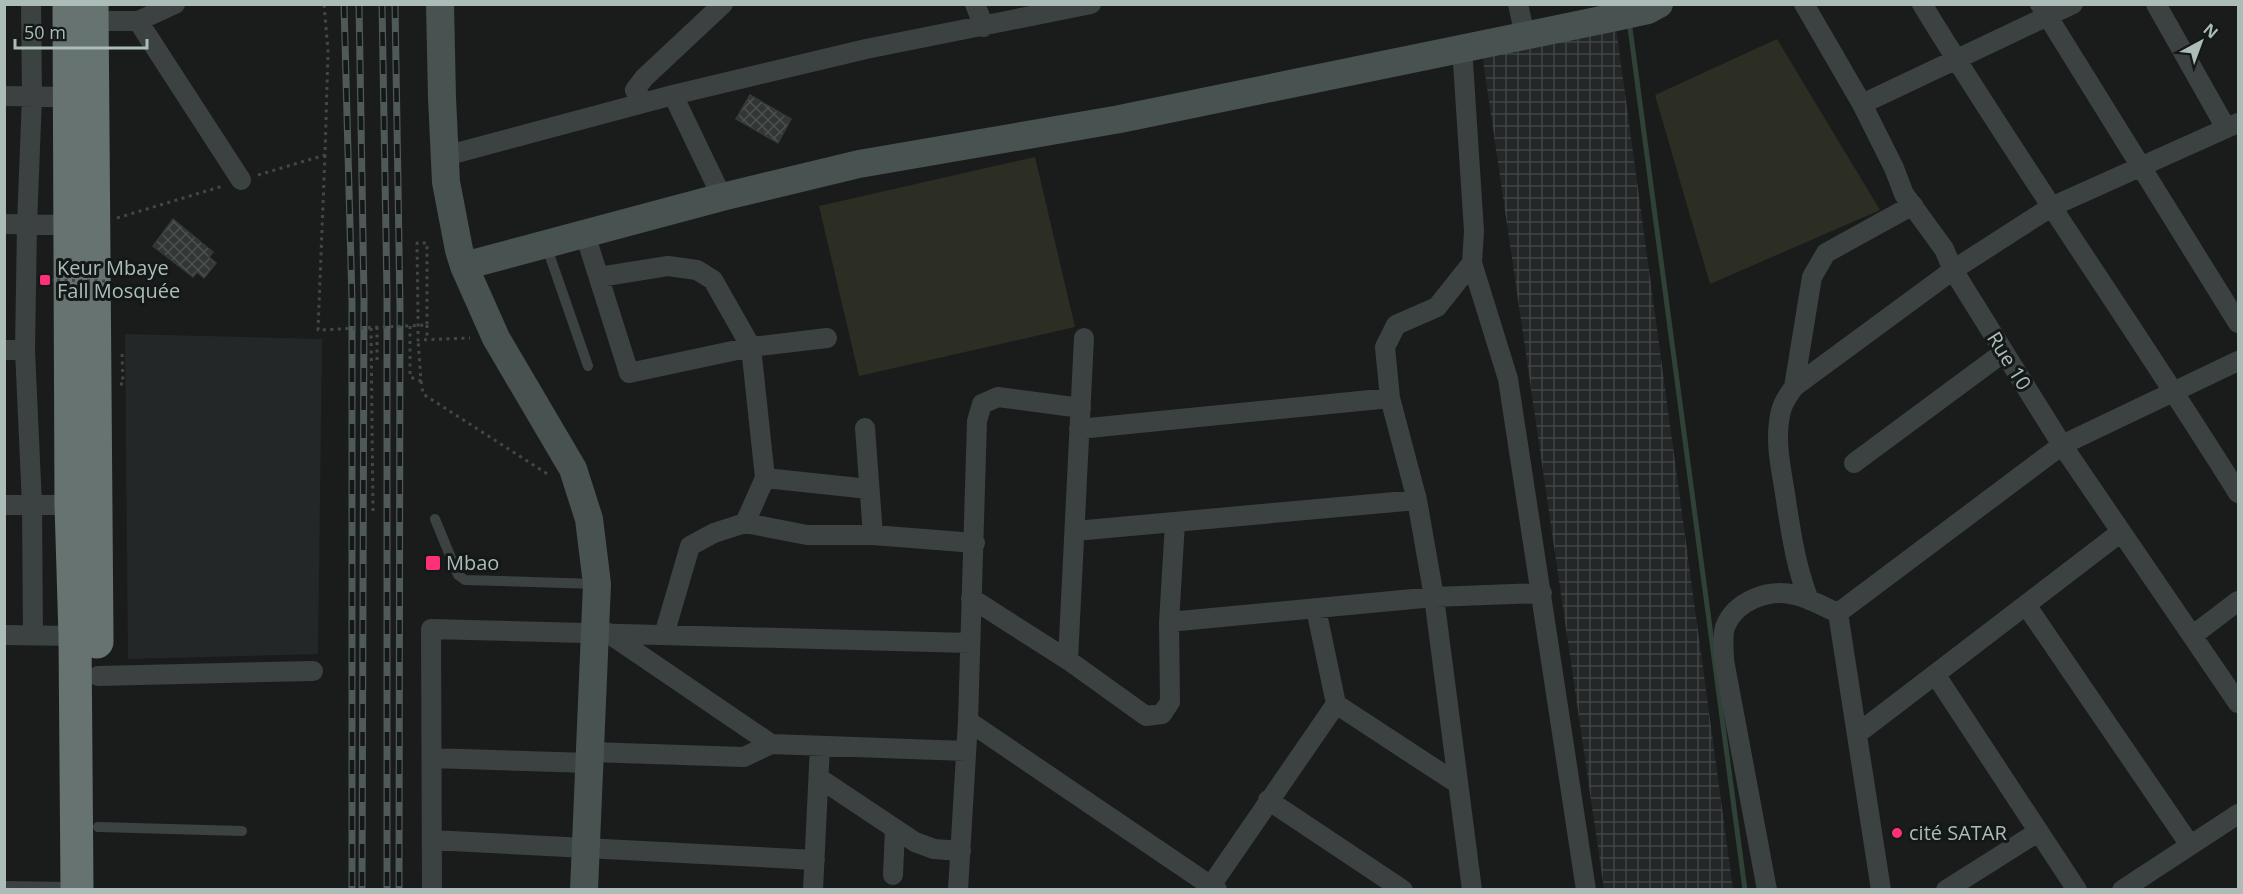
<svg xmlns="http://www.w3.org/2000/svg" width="2243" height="894" viewBox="0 0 2243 894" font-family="'Open Sans',sans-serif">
<defs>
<pattern id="industrial-grid" width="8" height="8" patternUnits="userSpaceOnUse" patternTransform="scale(1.5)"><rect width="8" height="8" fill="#232727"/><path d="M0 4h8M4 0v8" fill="none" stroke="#404444"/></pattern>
<pattern id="building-cross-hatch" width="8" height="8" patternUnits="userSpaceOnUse" patternTransform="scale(1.5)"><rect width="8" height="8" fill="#323736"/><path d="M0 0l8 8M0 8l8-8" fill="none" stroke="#4d5251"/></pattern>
</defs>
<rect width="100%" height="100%" fill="#1a1c1c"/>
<path fill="#232727" d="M125,334L322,339L318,654L128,659Z"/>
<path fill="url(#industrial-grid)" d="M1616,27L1733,889H1604L1482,53Z"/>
<path fill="#2c2d23" d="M1777,39L1880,210L1710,284L1655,95Z
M1035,157L1075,327L859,376L819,206Z"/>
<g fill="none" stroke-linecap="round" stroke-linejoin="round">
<path stroke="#2e4237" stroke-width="5" d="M1630,28L1745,890"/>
</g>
<path fill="url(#building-cross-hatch)" stroke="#343939" stroke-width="1.5" d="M750,95L791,119L778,143L736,119Z
M173,219L213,252L209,257L216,263L204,278L197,272L193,277L153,246Z"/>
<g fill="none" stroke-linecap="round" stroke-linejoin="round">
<path stroke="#404946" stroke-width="3" stroke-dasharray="3 4.5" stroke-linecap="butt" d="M258,175L325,155L328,51L324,4
M117,218L223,186
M418,316V340L470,338
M427,325V339
M410,326V377L421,381L418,340
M377,327V360
M371,328L373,513
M421,381L423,394L549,475
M120,384H123L122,352"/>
<path stroke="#3b4241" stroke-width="10" d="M546,245L588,366
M435,519L458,575L465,580L597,584
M98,827L242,831
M4,886L73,887"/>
<path stroke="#3b4241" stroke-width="20" d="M31,4L32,96L27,225L25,350L32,505L33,635
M975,4L984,27
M1518,4L1525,36
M1804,4L1862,104L1894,168L1904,194L1944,249L1953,270L2062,445L2238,703
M1922,4C2023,170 2136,329 2238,493
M2040,4L2238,323
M2156,4L2226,128
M92,21H138L175,4
M138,21L241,180
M1462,47L1474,231L1472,263L1437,307L1396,325L1385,347L1390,398L1417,500L1434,597L1472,890
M673,95L722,197
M4,96L68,97
M644,103L635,90L644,78L723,4
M1862,104L2073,4
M445,156L673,95L866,49L1091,4
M4,224L69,225
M585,234L629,373L751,347L827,338
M1472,263L1508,379L1586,890
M599,277L668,266L697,270L713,280L751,347L765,478L745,523
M4,350H25
M1794,387L1812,277L1826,253L1913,205
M865,428L873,535
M1079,429L1390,398
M1854,463L2004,352
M765,478L869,489
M4,505H71
M1075,531L1417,500
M971,598L1068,660L1146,716L1162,714L1170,702L1169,622L1175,523
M1809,600C1797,570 1792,539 1787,507C1783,475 1773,443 1781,411C1783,402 1789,394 1794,387L1953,270L2051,207L2238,123
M2026,605L2190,845
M1316,609L1336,704L1458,784
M1838,613L1881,890
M1169,622L1434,597L1542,593
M608,633L771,744
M4,635L75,636
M664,635L690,546L714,533L745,523L807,535H873L975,543
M2192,636L2238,601
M1068,660L1084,338
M1935,674L2077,890
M98,676L313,671
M968,721L1217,890
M1857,734L2121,532
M590,752L744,757L771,744L966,751
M432,758L590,763
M819,778L915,842L934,849L961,851
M1268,800L1403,890
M432,840L815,860
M893,875L895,829
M432,890L431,629L970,643
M813,890L820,746
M958,890L968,721L977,421L982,404L998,397L1081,408
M1208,890L1336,704
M1767,890L1724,660C1724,650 1722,637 1725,627C1735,601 1769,588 1795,595C1809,598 1824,607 1838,613L2062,445L2238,361
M1946,890L2038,832
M2122,890L2238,814"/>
<path stroke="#485250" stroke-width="28" d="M440,4L442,98L446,182L459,250L464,266L496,338L573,469L589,519L597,584L584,890
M464,266L722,197L859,164L1120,119L1616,17L1648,10L1659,4"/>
<path stroke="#667370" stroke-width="33" d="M69,4L71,505L75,636L77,890
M92,4L97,642"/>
<g stroke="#4f5957" stroke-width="7">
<path id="rail" d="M344,4L352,301V890
M359,4L364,298L362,890
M382,4L387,294V890
M395,4L400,307L399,890"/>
</g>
<use href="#rail" stroke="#151818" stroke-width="4.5" stroke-dasharray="14" stroke-linecap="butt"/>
<path stroke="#404946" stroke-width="3" stroke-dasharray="3 4.5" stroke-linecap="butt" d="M325,155L318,330L427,325V243H417L418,316
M42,280L109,281"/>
</g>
<g fill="#fe3077" stroke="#151818" stroke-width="2">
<rect x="39" y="274" width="12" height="12" rx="3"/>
<rect x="425" y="555" width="16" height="16" rx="3"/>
<circle cx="1897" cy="833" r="6"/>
</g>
<g text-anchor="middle" stroke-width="6" stroke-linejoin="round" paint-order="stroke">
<g font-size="20" fill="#acbdb7" stroke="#151818" text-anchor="start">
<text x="57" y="275">Keur Mbaye<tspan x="57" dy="23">Fall Mosquée</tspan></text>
<text x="446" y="570">Mbao</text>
<text x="1909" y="840">cité SATAR</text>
</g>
<g font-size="20" fill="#acbdb7" stroke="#151818">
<text transform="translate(2009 361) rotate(58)" y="7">Rue 10</text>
</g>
</g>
<rect width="2243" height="894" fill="none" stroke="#acbdb7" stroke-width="12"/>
<g transform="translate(2201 42) rotate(41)" stroke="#151818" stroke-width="4.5" paint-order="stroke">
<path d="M0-4.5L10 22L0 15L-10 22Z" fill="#acbdb7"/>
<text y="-9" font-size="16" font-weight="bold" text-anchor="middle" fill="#acbdb7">N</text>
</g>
<path d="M15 39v9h132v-9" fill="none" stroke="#acbdb7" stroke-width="3"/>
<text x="24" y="39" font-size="18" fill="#acbdb7" stroke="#151818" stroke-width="4.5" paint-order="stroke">50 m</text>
</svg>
